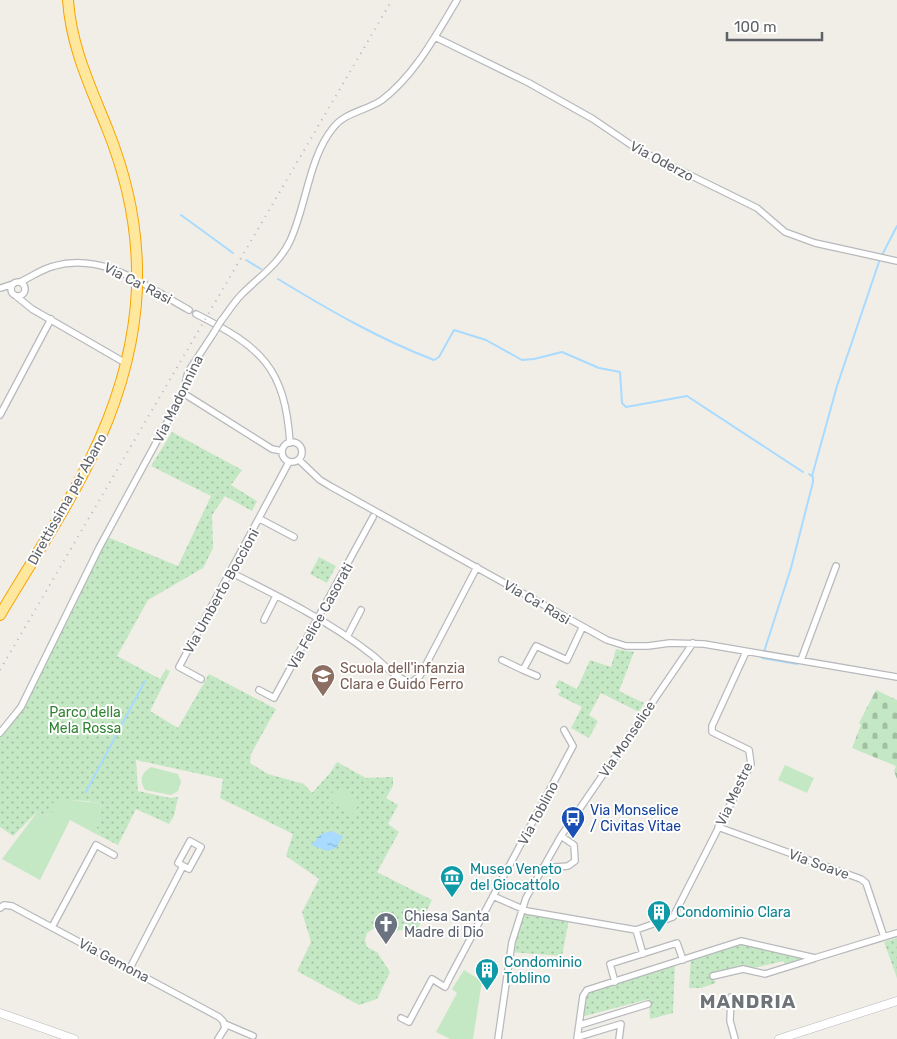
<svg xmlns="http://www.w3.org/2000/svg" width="897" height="1039" viewBox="0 0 897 1039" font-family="Rubik,sans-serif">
<defs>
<pattern id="grass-dots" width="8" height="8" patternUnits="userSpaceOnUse" patternTransform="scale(1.25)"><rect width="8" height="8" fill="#c4e8c3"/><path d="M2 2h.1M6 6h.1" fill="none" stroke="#a2bfa2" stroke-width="1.8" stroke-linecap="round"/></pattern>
<pattern id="cemetery-stones" width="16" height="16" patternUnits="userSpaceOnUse" patternTransform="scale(1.25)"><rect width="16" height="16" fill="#c4e8c3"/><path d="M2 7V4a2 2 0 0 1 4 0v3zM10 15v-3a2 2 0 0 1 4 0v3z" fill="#a2bfa2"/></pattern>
<pattern id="water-ripples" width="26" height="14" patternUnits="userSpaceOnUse" patternTransform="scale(1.25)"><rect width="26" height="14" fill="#a8dbff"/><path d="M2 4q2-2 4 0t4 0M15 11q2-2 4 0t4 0" fill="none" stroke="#8cb5d2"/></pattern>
</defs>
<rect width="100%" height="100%" fill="#f1eee7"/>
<path fill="url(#grass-dots)" d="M172,432L242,470L231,485L257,501L252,511L225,496L212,515L213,548L203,568L148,600L117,656L160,679L166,669L170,671L150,711L178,728L209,674L276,709L251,754L250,763L268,774L304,784L312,793L330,773L337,762L366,778L393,777V786L386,798L398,805L388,824L399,832L377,872L432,900L418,928L387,932L384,928L376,927L367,933L365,940L367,947L377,952L390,972L377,999L359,1005L297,971L311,942L302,912L319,879L286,856L293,834L220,798L223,779L136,760L138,791L170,798L178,797L174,816L169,824L136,809L118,845L96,834L101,803C83,800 68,799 50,804L53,812L45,817L38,811L13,836L0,827V731L14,716L105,536L178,566L211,496L151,466Z
M319,557L336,566L327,583L310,574Z
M616,649L634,652L619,691L644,703L639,712L601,693L589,715L598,721L589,738L571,728L582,707L558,695L561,690L555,687L559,680L577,689L590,660L611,667Z
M522,910L569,919L562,956L510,952Z
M897,938V978L884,942Z
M741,941L815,958L785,967L784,961L713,977L716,983L701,988H689L691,957Z
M675,963L673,1013L650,1019L649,999L581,1017L587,990Z"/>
<path fill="url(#cemetery-stones)" d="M876,690L897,700V779L894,771L896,766L852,748L861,725L859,723Z"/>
<path fill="#c4e8c3" d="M785,765L814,778L807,793L778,780Z
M151,767L178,774L181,782L178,791L171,795L145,790C139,780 141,773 151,767Z
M342,789L357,797L354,801L359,804L353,814L328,800L334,790L339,793Z
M65,800L101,803L96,834L70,820L40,880L2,859L38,811L45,817L53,812L49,804Z
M464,970L482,981L473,1039H450L436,1032L457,993L452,989Z"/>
<path fill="url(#water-ripples)" d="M331,831L343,836L336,848L327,851L311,845L321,834Z"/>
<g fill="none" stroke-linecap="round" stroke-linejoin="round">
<path stroke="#a8dbff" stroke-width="2" d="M181,215L233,253
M246,260L261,269
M278,279C329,310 379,339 434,360L439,357L454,330L486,340L522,360L534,359L562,352L599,368L620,372L622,403L626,407L687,396L803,472
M812,476L837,386L880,259L897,226
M797,664L762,658L791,568L813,482V477L809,474
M86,792L145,681"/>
<g stroke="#b7b9bd" stroke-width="8">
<path id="minor" d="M435,37L529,83L593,119L637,149L757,208L785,232L815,243L897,261
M20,282C31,277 42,269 54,266C105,252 147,287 189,310
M11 289a7 7 0 1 1 14 0a7 7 0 1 1-14 0Z
M1,288L13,284
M16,296L32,309L122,361
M196,314C261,347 285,367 290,443
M221,321C228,312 234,302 242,294C259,277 279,264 290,241C306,207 309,157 333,128C345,112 366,111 382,100C415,75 436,35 457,0
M183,393L272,449L282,451
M0,415L51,319
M282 452a10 10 0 1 1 20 0a10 10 0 1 1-20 0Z
M299,460L320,480L330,486L607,640L626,646H648L670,643L704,644L897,677
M260,519L294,537
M230,572C278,596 329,621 371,654C383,663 396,680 412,682L420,676L477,567
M264,620L276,596
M347,637L361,610
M502,660L523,670L536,646L567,660L582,628
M801,660L836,566
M523,670L537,676
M201,679L179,667L289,462
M259,690L274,698L373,517
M0,733L21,707L99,548L183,393L188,372L213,334
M718,827L861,879L866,883L884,937
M190,841L201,847L189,869L178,863Z
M542,868L568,866L575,861L574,845L561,836
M493,896L527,911L636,930L673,917L751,764L749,750L712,732V726L746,652
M0,908L4,905L12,906L219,1017L223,1021L225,1028L218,1039
M52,927L96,845L114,855
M636,930L643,954
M130,968L183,866
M713,976L743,969L765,974L813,959
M615,982L610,964L677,943L683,960
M731,997L730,1021L735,1039
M401,1018L409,1022L432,979L445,987L450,977L573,746L564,730
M225,1024L253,1036
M580,1025L648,1004
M578,1037L621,1024L619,1039
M498,1039L512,942L526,898L561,836L693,643
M577,1039L583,996L587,990L741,941L815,958L897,933"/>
</g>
<g stroke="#b7b9bd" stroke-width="9">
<path id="tertiary" d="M0,1013L74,1039
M779,1039L897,1001"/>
</g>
<g stroke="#f7a400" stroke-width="12">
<path id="trunk" d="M68,0C71,46 90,86 107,128C126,175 137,223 137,273
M0,615C63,509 131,417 137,289"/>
</g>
<use href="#minor" stroke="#fff" stroke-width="5.5"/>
<use href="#tertiary" stroke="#fff" stroke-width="8"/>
<use href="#trunk" stroke="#ffe89e" stroke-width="10"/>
<path stroke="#b5b6b7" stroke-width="2" stroke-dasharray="1 6" stroke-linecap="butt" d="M0,670L392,0"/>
<g stroke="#b7b9bd" stroke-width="8" stroke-linecap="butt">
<path id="minor-bridge" d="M213,334L221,321"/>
</g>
<g stroke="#f7a400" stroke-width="12" stroke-linecap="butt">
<path id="trunk-bridge" d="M137,289V273"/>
</g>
<use href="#minor-bridge" stroke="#fff" stroke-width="5.5"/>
<use href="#trunk-bridge" stroke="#ffe89e" stroke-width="10"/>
</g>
<defs>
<g id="school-pin" transform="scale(1.25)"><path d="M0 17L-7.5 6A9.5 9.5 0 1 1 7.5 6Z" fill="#8d6e63" stroke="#fff"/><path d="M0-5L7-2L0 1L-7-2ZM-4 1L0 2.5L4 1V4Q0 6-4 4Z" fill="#fff"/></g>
<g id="bus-pin" transform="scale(1.25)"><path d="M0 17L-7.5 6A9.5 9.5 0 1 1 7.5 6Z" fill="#1a4fb4" stroke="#fff"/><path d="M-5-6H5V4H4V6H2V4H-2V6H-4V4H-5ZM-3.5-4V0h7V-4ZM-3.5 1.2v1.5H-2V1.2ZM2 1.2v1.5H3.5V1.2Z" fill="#fff"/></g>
<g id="museum-pin" transform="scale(1.25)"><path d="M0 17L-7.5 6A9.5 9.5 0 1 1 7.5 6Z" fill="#0f9aa8" stroke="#fff"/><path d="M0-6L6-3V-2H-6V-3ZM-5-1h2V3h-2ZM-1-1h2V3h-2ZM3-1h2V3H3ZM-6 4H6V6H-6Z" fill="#fff"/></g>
<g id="building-pin" transform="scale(1.25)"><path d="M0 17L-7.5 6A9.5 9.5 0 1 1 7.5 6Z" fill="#0f9aa8" stroke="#fff"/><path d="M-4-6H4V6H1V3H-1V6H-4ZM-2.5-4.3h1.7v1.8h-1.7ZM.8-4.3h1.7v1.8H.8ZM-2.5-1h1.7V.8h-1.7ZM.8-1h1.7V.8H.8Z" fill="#fff"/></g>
<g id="church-pin" transform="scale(1.25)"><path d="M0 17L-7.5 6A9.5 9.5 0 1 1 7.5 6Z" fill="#6b7280" stroke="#fff"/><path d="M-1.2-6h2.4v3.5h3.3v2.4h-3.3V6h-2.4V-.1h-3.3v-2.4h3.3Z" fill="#fff"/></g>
</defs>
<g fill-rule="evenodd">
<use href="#school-pin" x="323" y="676"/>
<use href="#bus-pin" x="573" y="818"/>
<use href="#museum-pin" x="452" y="877"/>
<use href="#building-pin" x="659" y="912"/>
<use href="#church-pin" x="386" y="924"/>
<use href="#building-pin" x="487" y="970"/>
</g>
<g text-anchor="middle" stroke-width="4" stroke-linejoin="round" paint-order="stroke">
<g font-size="14" fill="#5e6267" stroke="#fff">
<text transform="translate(662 161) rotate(28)" y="5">Via Oderzo</text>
<text transform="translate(138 283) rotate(27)" y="5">Via Ca' Rasi</text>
<text transform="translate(178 399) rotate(-64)" y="5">Via Madonnina</text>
<text transform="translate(67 499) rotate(-61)" y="5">Direttissima per Abano</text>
<text transform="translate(221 591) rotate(-61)" y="5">Via Umberto Boccioni</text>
<text transform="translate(537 602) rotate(30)" y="5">Via Ca' Rasi</text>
<text transform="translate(320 616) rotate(-61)" y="5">Via Felice Casorati</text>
<text transform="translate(627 739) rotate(-56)" y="5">Via Monselice</text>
<text transform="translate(734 794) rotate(-65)" y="5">Via Mestre</text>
<text transform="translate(538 813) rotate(-62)" y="5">Via Toblino</text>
<text transform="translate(819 864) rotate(20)" y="5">Via Soave</text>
<text transform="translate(114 960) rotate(28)" y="5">Via Gemona</text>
</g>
<g font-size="14" fill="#785e54" stroke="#fff" text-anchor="start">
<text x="340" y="673">Scuola dell'infanzia<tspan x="340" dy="16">Clara e Guido Ferro</tspan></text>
</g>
<g font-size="14" fill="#328234" stroke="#fff">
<text x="85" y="717">Parco della<tspan x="85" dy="16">Mela Rossa</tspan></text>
</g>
<g font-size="14" fill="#164399" stroke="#fff" text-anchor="start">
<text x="590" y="815">Via Monselice<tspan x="590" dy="16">/ Civitas Vitae</tspan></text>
</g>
<g font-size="14" fill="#0d838f" stroke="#fff" text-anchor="start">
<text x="470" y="874">Museo Veneto<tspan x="470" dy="16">del Giocattolo</tspan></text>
<text x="676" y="917">Condominio Clara</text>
<text x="504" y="967">Condominio<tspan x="504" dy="16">Toblino</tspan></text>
</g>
<g font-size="14" fill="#5b616d" stroke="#fff" text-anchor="start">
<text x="404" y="921">Chiesa Santa<tspan x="404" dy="16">Madre di Dio</tspan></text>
</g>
<g font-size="19" font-weight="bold" letter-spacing="1" fill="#6f7479" stroke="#fff">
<text x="748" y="1008">MANDRIA</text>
</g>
</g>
<path d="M727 32v8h95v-8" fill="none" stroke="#5e6267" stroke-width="2.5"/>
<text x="734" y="32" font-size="15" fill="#5e6267" stroke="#ffffff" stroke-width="4" paint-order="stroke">100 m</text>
</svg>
